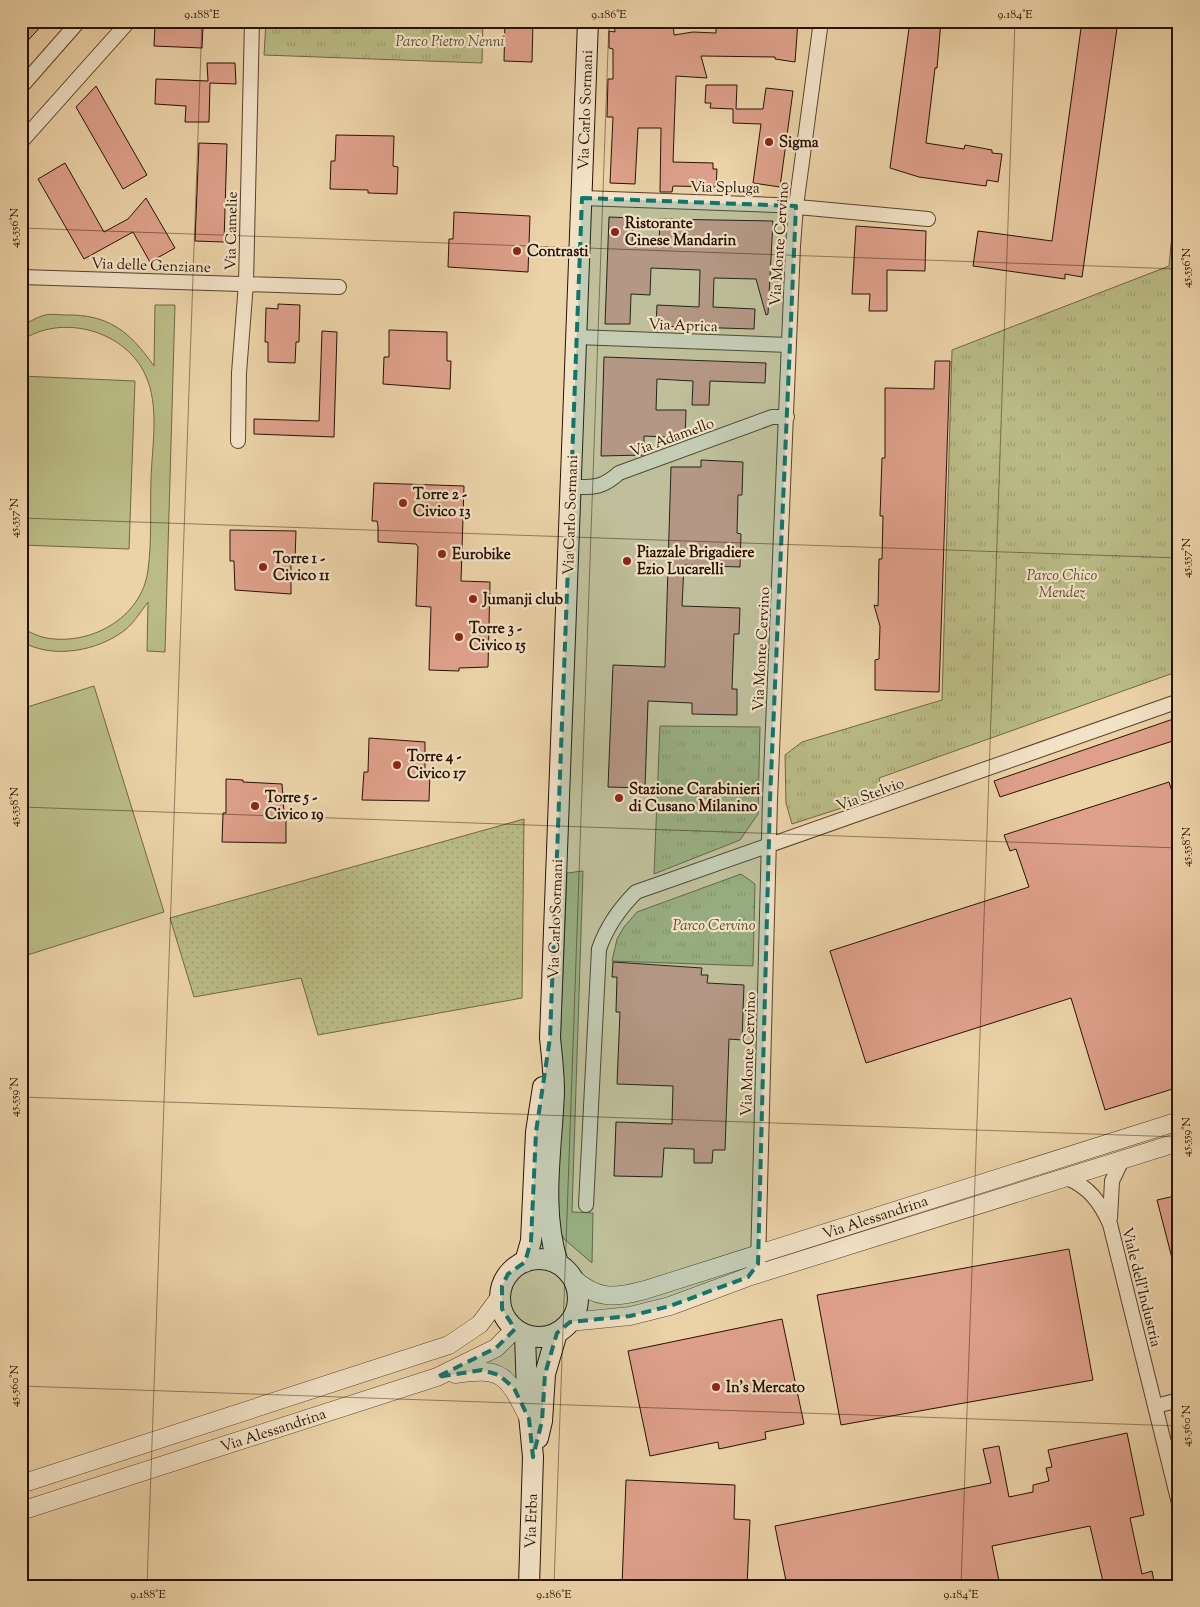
<svg xmlns="http://www.w3.org/2000/svg" width="1200" height="1607" viewBox="0 0 1200 1607" font-family="'Sorts Mill Goudy',serif">
<defs>
<pattern id="park-tufts" width="24" height="20" patternUnits="userSpaceOnUse" patternTransform="scale(1.25)"><rect width="24" height="20" fill="#babb85"/><path d="M3 7l-1-3M5 7V3M7 7l1-3M15 17l-1-3M17 17v-4M19 17l1-3" fill="none" stroke="#a0a071"/></pattern>
<pattern id="garden-dots" width="8" height="8" patternUnits="userSpaceOnUse" patternTransform="scale(1.25)"><rect width="8" height="8" fill="#babb85"/><path d="M2 2h.1M6 6h.1" fill="none" stroke="#a0a071" stroke-width="1.8" stroke-linecap="round"/></pattern>
</defs>
<rect width="100%" height="100%" fill="#ebd2a7"/>
<filter id="stains"><feTurbulence type="fractalNoise" baseFrequency=".004" numOctaves="4"/><feColorMatrix values="0 0 0 0 .2 0 0 0 0 .09 0 0 0 0 .02 0 0 0 .5 -.17"/></filter>
<radialGradient id="worn" r=".72"><stop offset=".6" stop-color="#630" stop-opacity="0"/><stop offset="1" stop-color="#630" stop-opacity=".3"/></radialGradient>
<path fill="#babb85" stroke="#726644" d="M155,305H175L165,652L147,651L148,602C141,611 134,623 125,630C98,651 52,660 21,641V628C28,631 35,635 42,637C87,648 142,619 148,570C152,540 150,509 151,479C152,445 160,406 145,374C124,330 61,313 21,341V326C28,323 35,318 42,316C49,313 58,315 65,315C109,314 130,332 154,366Z
M21,376L135,381L129,549L21,545Z
M94,686L164,912L21,957V709Z
M583,871L572,1212L593,1213L592,1263L564,1239L553,1219L567,873Z"/>
<path fill="url(#park-tufts)" stroke="#726644" d="M266,21H483L482,63L264,55Z
M1179,164V671L879,778L882,795L792,824L786,803L785,755L802,742L942,700L952,350L1169,266Z
M660,726L760,727L758,814L740,840L654,874Z
M741,874L755,884L753,966L612,961L617,939L624,927L637,912Z"/>
<path fill="url(#garden-dots)" stroke="#726644" d="M524,819L522,998L318,1035L301,978L194,997L170,918Z"/>
<path fill="#dea08b" stroke="#291102" d="M21,21H46L21,48Z
M505,21H533L532,62L504,61Z
M614,21H673L674,35L693,32L716,33V21H731V25H774V21H798L795,62L775,59V57L701,56L707,78L676,76L673,162L713,163V169H717L716,187L673,186L672,192H660L661,128H638L635,184L610,183L613,117H607L608,79H613V49L609,48V31L615,32Z
M910,21H941L937,68H935L926,143L964,149L965,145L992,150V153L1002,154L998,182L987,180L986,186L919,177L890,168Z
M1082,21H1118L1082,277L1065,274V279L973,266L978,231L1052,241Z
M155,24L203,26L202,48L154,46Z
M207,63H235L236,84L210,83L209,122H185L186,106L155,104L156,79L208,81Z
M706,85H737L736,109H763L766,88L793,91L780,187L753,183L761,124L733,123V109L710,108L711,103H705Z
M96,86L147,175L123,189L76,107Z
M336,135L394,136L393,166L398,167L397,194L368,193V190L330,189L331,161H335Z
M199,143L227,144L224,242L195,241Z
M65,163L104,232L128,219L146,198L175,248L150,262L133,232L84,259L38,179Z
M454,212L530,216L528,272L448,267L449,239H453Z
M609,217L634,218L632,243L659,245L660,219L773,221L768,314L766,315L756,279L714,278L713,307L755,309L754,329L656,326L657,305L699,307L700,270L651,268L650,295L631,294L630,324H605Z
M856,226L926,231L925,271L887,270V311H869L870,294H852Z
M278,304L300,305L299,342H296L295,363L268,362V342H265L266,308L278,309Z
M389,330L447,332V361H451L450,389L383,384L384,357H389Z
M322,331L337,332L334,437L254,434V419L319,421Z
M604,357L766,363L765,383L710,381L709,405H692L693,381L657,379L656,410H686L685,438L644,436V455L601,456Z
M935,361H950L939,692L875,690V660L879,659L880,626L874,605L878,606L879,559H882L883,516H880L882,458H885V388L934,389Z
M701,460L743,462L742,495H738L737,533L741,534L740,567L684,565L682,606L740,608L739,634H734L732,689H737V715L692,714V703L648,701L645,788L608,787L613,665L665,667L671,467H701Z
M374,483L464,486L461,581L490,582L488,667L459,668V671L429,670L431,607L416,606L418,547L416,544L378,542V526L377,521H372Z
M230,530L296,531L295,560H291V594L235,590L234,561H230Z
M1179,717V739L1000,797L994,781Z
M369,738L425,742V771H430L429,801L362,800L364,772H368Z
M226,779L243,780V782L282,784L284,812H286V843L222,842L223,813H226Z
M1169,782L1179,813V1087L1105,1110L1071,998L866,1063L830,951L1029,887L1016,849L1010,851L1004,835Z
M613,962L702,968L701,975H708L707,983L744,985L742,1040L729,1039L725,1150H713L712,1163H694V1149L664,1148L662,1177L614,1176L616,1122L672,1124L673,1086L617,1084L620,1012H616L617,977H612Z
M1179,1195V1266H1174L1157,1200Z
M1069,1249L1093,1380L841,1425L817,1295Z
M782,1319L804,1424L765,1432L766,1439L719,1449L718,1442L650,1456L628,1351Z
M1127,1433L1144,1515L1130,1518L1142,1574L1152,1571L1155,1586H1104L1090,1526L992,1546L1000,1586H787L775,1526L991,1483L983,1449L999,1446L1009,1497L1033,1492V1485L1049,1481L1046,1468L1052,1467L1048,1450Z
M626,1480L735,1485L734,1519L750,1520L747,1586H622Z"/>
<g fill="none" stroke-linecap="round" stroke-linejoin="round">
<g stroke="#5a412b" stroke-width="16">
<path id="minor" d="M21,87L79,21
M21,142L129,21
M582,198L776,205L928,219
M21,277L339,287
M576,337L789,345
M238,441L239,373L246,283L252,21
M571,487C593,487 601,489 619,473L772,417H787
M1067,1178C1089,1187 1100,1202 1110,1224L1179,1503
M586,1205L599,949C607,926 619,909 636,892L1179,701
M1110,1218L1112,1181L1122,1160
M748,1277L758,1264L770,799L793,246L796,206L821,21
M1156,1406L1179,1400"/>
</g>
<g stroke="#5a412b" stroke-width="19">
<path id="tertiary" d="M574,1279C598,1300 615,1298 645,1290L1179,1121
M570,1322L630,1316L670,1306L748,1277L1179,1142
M455,1374C503,1367 507,1375 528,1417
M21,1484L449,1345L480,1324L500,1297
M21,1511L437,1377L496,1348L515,1329"/>
</g>
<g stroke="#291102" stroke-width="22">
<path id="secondary" d="M500 1298a39 39 0 1 1 78 0a39 39 0 1 1-78 0Z
M525,1262L531,1241L536,1132L543,1087
M558,1264C540,1209 552,1148 554,1092C554,1074 552,1056 550,1038L588,21
M525,1335L527,1394L533,1457L529,1586
M538,1438L542,1421L545,1374L557,1333"/>
</g>
<use href="#minor" stroke="#f2e2c6" stroke-width="14"/>
<use href="#tertiary" stroke="#f2e2c6" stroke-width="18"/>
<use href="#secondary" stroke="#f2e2c6" stroke-width="20"/>
</g>
<path fill="#0f766e" fill-opacity="0.2" stroke="#0f766e" stroke-width="4" stroke-dasharray="10 6" stroke-linejoin="round" d="M582,198L796,206L770,799L758,1264L748,1277L670,1306L630,1316L570,1322L557,1333L545,1374L542,1421L533,1457L529,1419L514,1388L499,1375L482,1370L437,1377L496,1348L515,1329L502,1309V1286L508,1274L525,1262L531,1241L536,1132L550,1038Z"/>
<path fill="none" stroke="#291102" stroke-width="1" stroke-opacity="0.45" d="M21,228L1179,269M21,518L1179,558M21,807L1179,848M21,1097L1179,1137M21,1386L1179,1426M147,1586L202,21M554,1586L609,21M961,1586L1015,21"/>
<g fill="#8f2418" stroke="#f2e2c6" stroke-width="2">
<circle cx="769" cy="142" r="5"/>
<circle cx="615" cy="232" r="5"/>
<circle cx="517" cy="251" r="5"/>
<circle cx="403" cy="503" r="5"/>
<circle cx="442" cy="554" r="5"/>
<circle cx="627" cy="561" r="5"/>
<circle cx="263" cy="567" r="5"/>
<circle cx="473" cy="599" r="5"/>
<circle cx="459" cy="637" r="5"/>
<circle cx="397" cy="765" r="5"/>
<circle cx="619" cy="798" r="5"/>
<circle cx="255" cy="806" r="5"/>
<circle cx="716" cy="1387" r="5"/>
</g>
<g text-anchor="middle" stroke-width="4.5" stroke-linejoin="round" paint-order="stroke">
<g font-size="15" font-style="italic" fill="#5c4c30" stroke="#f2e2c6">
<text x="450" y="46">Parco Pietro Nenni</text>
<text x="1062" y="580">Parco Chico<tspan x="1062" dy="17">Mendez</tspan></text>
<text x="714" y="930">Parco Cervino</text>
</g>
<g font-size="15" fill="#291102" stroke="#f2e2c6">
<text transform="translate(585 110) rotate(-88)" y="5">Via Carlo Sormani</text>
<text transform="translate(725 187) rotate(1)" y="5">Via Spluga</text>
<text transform="translate(231 231) rotate(-89)" y="5">Via Camelie</text>
<text transform="translate(779 244) rotate(-86)" y="5">Via Monte Cervino</text>
<text transform="translate(151 265) rotate(2)" y="5">Via delle Genziane</text>
<text transform="translate(683 325) rotate(2)" y="5">Via Aprica</text>
<text transform="translate(672 437) rotate(-20)" y="5">Via Adamello</text>
<text transform="translate(570 515) rotate(-88)" y="5">Via Carlo Sormani</text>
<text transform="translate(761 649) rotate(-87)" y="5">Via Monte Cervino</text>
<text transform="translate(870 794) rotate(-20)" y="5">Via Stelvio</text>
<text transform="translate(555 919) rotate(-88)" y="5">Via Carlo Sormani</text>
<text transform="translate(748 1054) rotate(-88)" y="5">Via Monte Cervino</text>
<text transform="translate(875 1217) rotate(-18)" y="5">Via Alessandrina</text>
<text transform="translate(1142 1287) rotate(76)" y="5">Viale dell'Industria</text>
<text transform="translate(273 1430) rotate(-18)" y="5">Via Alessandrina</text>
<text transform="translate(531 1521) rotate(-88)" y="5">Via Erba</text>
</g>
<g font-size="15" font-weight="bold" fill="#291102" stroke="#f2e2c6" text-anchor="start">
<text x="779" y="147">Sigma</text>
<text x="625" y="228">Ristorante<tspan x="625" dy="17">Cinese Mandarin</tspan></text>
<text x="527" y="256">Contrasti</text>
<text x="413" y="499">Torre 2 -<tspan x="413" dy="17">Civico 13</tspan></text>
<text x="637" y="557">Piazzale Brigadiere<tspan x="637" dy="17">Ezio Lucarelli</tspan></text>
<text x="452" y="559">Eurobike</text>
<text x="273" y="563">Torre 1 -<tspan x="273" dy="17">Civico 11</tspan></text>
<text x="483" y="604">Jumanji club</text>
<text x="469" y="633">Torre 3 -<tspan x="469" dy="17">Civico 15</tspan></text>
<text x="407" y="761">Torre 4 -<tspan x="407" dy="17">Civico 17</tspan></text>
<text x="629" y="794">Stazione Carabinieri<tspan x="629" dy="17">di Cusano Milanino</tspan></text>
<text x="265" y="802">Torre 5 -<tspan x="265" dy="17">Civico 19</tspan></text>
<text x="726" y="1392">In's Mercato</text>
</g>
</g>
<rect width="1200" height="1607" fill="none" stroke="#ebd2a7" stroke-width="55"/>
<rect x="28" y="28" width="1144" height="1552" fill="none" stroke="#291102" stroke-width="2"/>
<g font-size="12" text-anchor="middle" fill="#291102">
<text x="202" y="18">9.188°E</text>
<text x="609" y="18">9.186°E</text>
<text x="1015" y="18">9.184°E</text>
<text transform="translate(14 228) rotate(-90)" y="4">45.556°N</text>
<text transform="translate(1186 268) rotate(-90)" y="4">45.556°N</text>
<text transform="translate(14 518) rotate(-90)" y="4">45.557°N</text>
<text transform="translate(1186 558) rotate(-90)" y="4">45.557°N</text>
<text transform="translate(14 807) rotate(-90)" y="4">45.558°N</text>
<text transform="translate(1186 847) rotate(-90)" y="4">45.558°N</text>
<text transform="translate(14 1097) rotate(-90)" y="4">45.559°N</text>
<text transform="translate(1186 1137) rotate(-90)" y="4">45.559°N</text>
<text transform="translate(14 1386) rotate(-90)" y="4">45.560°N</text>
<text transform="translate(1186 1426) rotate(-90)" y="4">45.560°N</text>
<text x="148" y="1598">9.188°E</text>
<text x="554" y="1598">9.186°E</text>
<text x="961" y="1598">9.184°E</text>
</g>
<rect width="100%" height="100%" filter="url(#stains)"/>
<rect width="100%" height="100%" fill="url(#worn)"/>
</svg>
